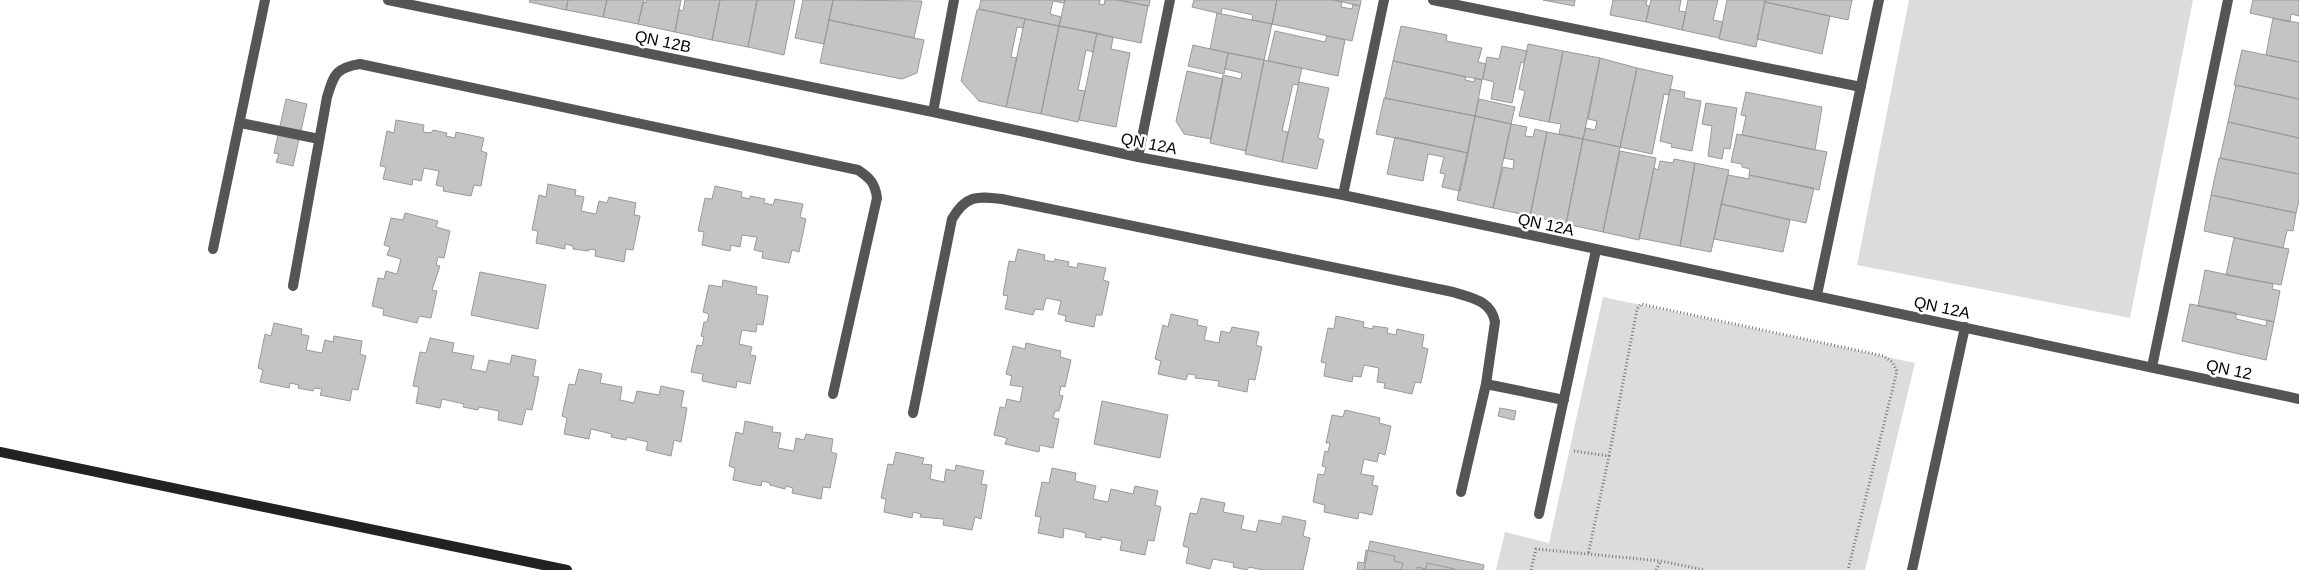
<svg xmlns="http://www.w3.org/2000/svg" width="2299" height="570" viewBox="0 0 2299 570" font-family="Helvetica,sans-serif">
<rect width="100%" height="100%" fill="#fff"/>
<path fill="#dcdcdc" d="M1909,0H2193L2130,318L1857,265Z
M1603,297L1915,363L1865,570H1496L1505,532L1549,543Z"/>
<path fill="#c4c4c4" stroke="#999" d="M530,0H568L566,10L529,2Z
M568,0H607L603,17L566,10Z
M607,0H644L638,24L603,17Z
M646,0H681L675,32L638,24L643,2L646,3Z
M685,0H720L712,40L675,32L679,10L683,11Z
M720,0H757L748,47L712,40Z
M757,0H795L784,55L748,47Z
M803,0H833L824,44L795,38Z
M833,0L922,1L914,38L829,20Z
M981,0H1065L1064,3L1053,1L1050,14L1061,17L1059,26L979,9Z
M1065,0H1100L1099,4L1104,5L1105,0H1118L1148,6L1141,43L1059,26Z
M1118,0H1150L1149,6Z
M1194,0H1277L1272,24L1252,20L1253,15L1222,8L1221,14L1192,7Z
M1277,0H1334L1342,2L1341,7L1352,9L1353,4L1360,6L1352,41L1272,24Z
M1334,0H1361L1360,6Z
M1543,0H1575L1574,6Z
M1613,0H1647L1646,5L1649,6L1646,22L1610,15Z
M1651,0H1681L1679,11L1686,12L1682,30L1646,22Z
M1688,0H1718L1713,20L1723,22L1719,38L1682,30Z
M1727,0H1765L1756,47L1719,39Z
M1765,0H1852L1848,20L1765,2Z
M2253,0H2299V16L2291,14L2290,22L2250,13Z
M1765,2L1830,16L1822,54L1757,39Z
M979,9L1025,19L1023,28L1017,27L1011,57L1017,58L1006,107L979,101L961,81L977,10Z
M1217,13L1272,24L1264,60L1210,49Z
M2273,18L2299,23V62L2266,55Z
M1025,19L1059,26L1041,114L1006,107Z
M829,20L924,40L917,73L902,79L820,63Z
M1059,26L1097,33L1093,52L1086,50L1078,90L1085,91L1078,122L1041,114Z
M1401,26L1447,35L1446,41L1482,48L1478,62L1486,64L1482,80L1393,61Z
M1275,31L1325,42L1327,36L1345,40L1338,76L1268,61Z
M1097,33L1113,37L1111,49L1130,53L1116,127L1079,120Z
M1528,44L1563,51L1549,122L1519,116L1525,91L1519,89Z
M1193,45L1228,53L1224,74L1188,66Z
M1502,46L1527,51L1524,63L1521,62L1512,103L1491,99L1494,82L1483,79L1487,57L1499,59Z
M2242,50L2299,62V99L2234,85Z
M1563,51L1600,58L1583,139L1559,134L1561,124L1549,122Z
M1228,53L1264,60L1246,151L1210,143L1223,75L1241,79L1242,73L1225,69Z
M1600,58L1637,68L1620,147L1583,139L1586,128L1595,130L1597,121L1588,119Z
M1264,60L1302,68L1298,85L1293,84L1282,131L1288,132L1282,162L1245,154Z
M1393,61L1466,77L1465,80L1474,82L1475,78L1482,80L1475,116L1385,98Z
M1637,68L1673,76L1669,95L1664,94L1652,154L1620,147Z
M1187,71L1223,79L1211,139L1184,134L1176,121Z
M1299,82L1329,88L1318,138L1324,140L1317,169L1282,162Z
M2236,85L2299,99V138L2228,122Z
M1670,89L1685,92L1684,98L1701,101L1692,151L1671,147L1672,144L1660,141Z
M1746,92L1822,107L1815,150L1742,135L1746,116L1741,115Z
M1384,98L1475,116L1468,153L1376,134Z
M286,99L307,104L293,166L276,162L279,154L274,153Z
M1479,99L1515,107L1511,124L1475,116Z
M1706,103L1737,108L1730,149L1724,148L1722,159L1708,156L1712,126L1702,124Z
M1475,116L1511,124L1493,208L1457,200Z
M396,120L424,125L423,132L431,133L433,130L447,133L446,136L455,138L456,132L484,138L481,151L487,153L481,186L474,185L471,196L443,191L444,187L436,185L439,171L424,168L421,181L413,179L412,185L383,179L386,167L380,166L387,131L394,133Z
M2228,122L2299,138V174L2220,158Z
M1511,124L1527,127L1525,136L1533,137L1535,129L1547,132L1530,216L1493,208L1503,167L1513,169L1514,160L1504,158Z
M1547,132L1583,139L1566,224L1530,216Z
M1737,134L1827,152L1819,190L1749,175L1750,169L1742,167V164L1731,162Z
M1395,137L1468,153L1460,191L1442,187L1445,174L1440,173L1444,157L1428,154L1423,181L1387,174Z
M1583,139L1620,147L1603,232L1566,224Z
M1620,151L1656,158L1639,240L1603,232Z
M2219,158L2299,174V201L2296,213L2211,195Z
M1674,159L1695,163L1680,246L1639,238L1654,168L1658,170L1660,161L1673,163Z
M1695,163L1729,170L1711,252L1680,246Z
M1728,175L1749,179V175L1814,188L1806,223L1721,204Z
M548,184L576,190L575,195L584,197L581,211L596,214L599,201L607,203L609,197L636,203L634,215L640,216L633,250L626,249L624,262L595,256L596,250L589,249V251L573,249V246L565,244V249L536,243L538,231L532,230L539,195L546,197Z
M715,186L742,192L741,197L750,199V196L765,199L764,203L773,205L775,199L803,204L800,217L806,219L799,252L792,250L789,263L762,258L763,252L754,250L757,237L742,235L740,247L731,245L730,251L702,245L704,232L698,231L705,198L712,199Z
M2211,195L2296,213L2293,231L2287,230L2283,248L2204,231Z
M1721,204L1790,220L1783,252L1714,239Z
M405,213L438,221L436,227L450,231L444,258L438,257L436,265L440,266L432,290L437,291L431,318L419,316L417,323L383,315L384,309L372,306L378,278L384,279L386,271L397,274L401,259L387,255L390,247L384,245L391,218L403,220Z
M2234,238L2289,249L2281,285L2226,275Z
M1018,249L1045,255L1044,260L1054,262L1055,259L1069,262L1068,266L1077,268L1078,263L1106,268L1103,280L1109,282L1102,315H1096L1094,327L1065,321L1066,316L1058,314L1061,301L1046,298L1043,310L1035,309L1033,315L1005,309L1008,296L1003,295L1009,261L1015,262Z
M2205,270L2273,284L2272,289L2280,291L2274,322L2198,306Z
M480,272L546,285L538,329L471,315Z
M723,280L757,287L756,294L768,296L763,325L757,324L756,332L742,330L739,344L752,347L750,355L756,356L750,384L737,381L736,388L702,381L703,374L691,372L697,345L702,346L704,337L701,336L704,322H707L709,314L703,312L709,285L722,287Z
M2190,304L2236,313V319L2266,326L2267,320L2274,322L2266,360L2182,341Z
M1171,314L1198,320L1197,325L1207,327L1204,340L1219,343L1221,331L1230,333L1232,327L1259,332L1256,345L1262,347L1255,380L1249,379L1247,392L1218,386L1219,381L1195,378L1196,375L1188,374L1186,380L1158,374L1161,361L1155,359L1163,325L1168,327Z
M1336,316L1364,322L1363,327L1373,329V326L1388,328L1387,333L1396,335L1397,329L1424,335L1422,347L1428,349L1421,383L1415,382L1412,394L1384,388L1385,383L1377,382L1379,368L1364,365L1361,377L1353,376L1352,382L1324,376L1326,363L1321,362L1328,328L1334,329Z
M274,323L302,329L301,334L309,336L306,350L322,353L325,340L333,342L334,336L362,341L360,354L366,356L358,390L352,389L350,401L320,395L322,389L314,388L313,391L298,388L299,385L290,383L289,388L260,382L263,370L258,368L265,334L271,336Z
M430,338L454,343L452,352L474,356L471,369L486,372L489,360L510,364L512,355L536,360L533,376L539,377L532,410L526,409L522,425L498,420L499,411L479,407L478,410L463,407L464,404L442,399L440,408L416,403L419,387L413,386L420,352L426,353Z
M1026,343L1061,351L1060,357L1071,360L1065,387L1061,386L1059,395L1063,396L1059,411H1055L1053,418L1059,419L1053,448L1040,445L1039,452L1005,444L1007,438L994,435L1000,407L1005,408L1007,399L1020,402L1023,387L1010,385L1012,376L1006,374L1013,346L1025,349Z
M579,369L602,374L600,383L622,387L620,400L634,403L637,391L659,395L661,386L684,391L681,407L687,408L681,442L674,440L671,456L646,450L648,442L627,437L626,440L611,437L612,434L591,429L589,439L564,434L567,418L562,416L569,384L575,385Z
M1102,401L1168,415L1160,458L1094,444Z
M1500,408L1516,411L1514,420L1498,416Z
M1345,410L1380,418L1379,423L1391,426L1385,455L1379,453L1377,462L1364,459L1361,474L1374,476L1372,485L1378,486L1372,515L1359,512L1358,519L1324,512L1325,505L1313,502L1318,474L1324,475L1326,467L1322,466L1325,451L1328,452L1330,443H1326L1332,415L1343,417Z
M745,421L773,427L772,432L781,433L778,448L794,451L796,438L804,440L806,434L833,439L831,452L837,454L830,488L823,487L821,499L792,493L793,488L786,486L785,489L770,485V483L762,481L761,486L733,480L735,468L729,466L736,432L743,434Z
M896,452L924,458L922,464L932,465L930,479L944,482L946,469L955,471L956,465L984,471L981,484L987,485L981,519L975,517L972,530L943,525L944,519L920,517L921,514L913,512L912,518L884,512L886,499L881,498L888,464L893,465Z
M1052,468L1076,473L1075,481L1096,486L1093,499L1108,502L1111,489L1133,494L1135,486L1158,491L1155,505L1161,507L1154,541L1148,540L1145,555L1120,550L1122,541L1101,537V540L1085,537L1086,533L1064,528L1063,538L1038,533L1041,517L1035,516L1042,482L1049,483Z
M1201,498L1225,503L1223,512L1244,516L1241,529L1256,532L1259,520L1281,524L1283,516L1306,521L1303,536L1310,538L1303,570H1263L1249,567L1247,570L1233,567L1234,563L1213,559L1210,569L1186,563L1189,548L1183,546L1190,513L1197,514Z
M1370,541L1484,565L1483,570H1364Z
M1366,550L1395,556L1394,561L1403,563L1401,570H1357L1358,562L1364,563Z
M1427,563L1455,569V570H1417V567L1426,569Z"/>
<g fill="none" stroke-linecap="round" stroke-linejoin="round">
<path stroke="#777" stroke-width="3" stroke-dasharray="1 2.5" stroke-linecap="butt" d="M1574,451L1609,456L1588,555
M1609,456L1637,309L1641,304L1884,356L1892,362L1897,371L1848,570
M1531,570L1536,549L1661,561L1705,570
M1656,570L1661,561"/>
<path stroke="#555" stroke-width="10" d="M388,0L933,112L1138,157L1343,195L2299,399
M1433,0L1861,87
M933,112L954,0
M241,123L319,139
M1138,157L1170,0
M1343,195L1384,0
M213,249L265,0
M293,286L327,97C334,75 335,68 360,64L858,170C870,178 875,183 877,198L833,394
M1817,295L1879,0
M2152,367L2228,0
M1486,384L1564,400
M913,413L952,219C966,195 977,196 1002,199L1453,292C1471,298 1491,300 1495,322L1486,384L1461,492
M1539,514L1596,250
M1912,570L1965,327"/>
<path stroke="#222" stroke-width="10" d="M0,452L567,570"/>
</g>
<g text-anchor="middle" stroke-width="5" stroke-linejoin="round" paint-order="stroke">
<g font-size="16" fill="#000" stroke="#fff">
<text transform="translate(663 41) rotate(12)" y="6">QN 12B</text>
<text transform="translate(1149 143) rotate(11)" y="6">QN 12A</text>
<text transform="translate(1546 224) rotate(12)" y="6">QN 12A</text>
<text transform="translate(1942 307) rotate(12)" y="6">QN 12A</text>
<text transform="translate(2229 369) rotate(12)" y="6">QN 12</text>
</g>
</g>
</svg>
